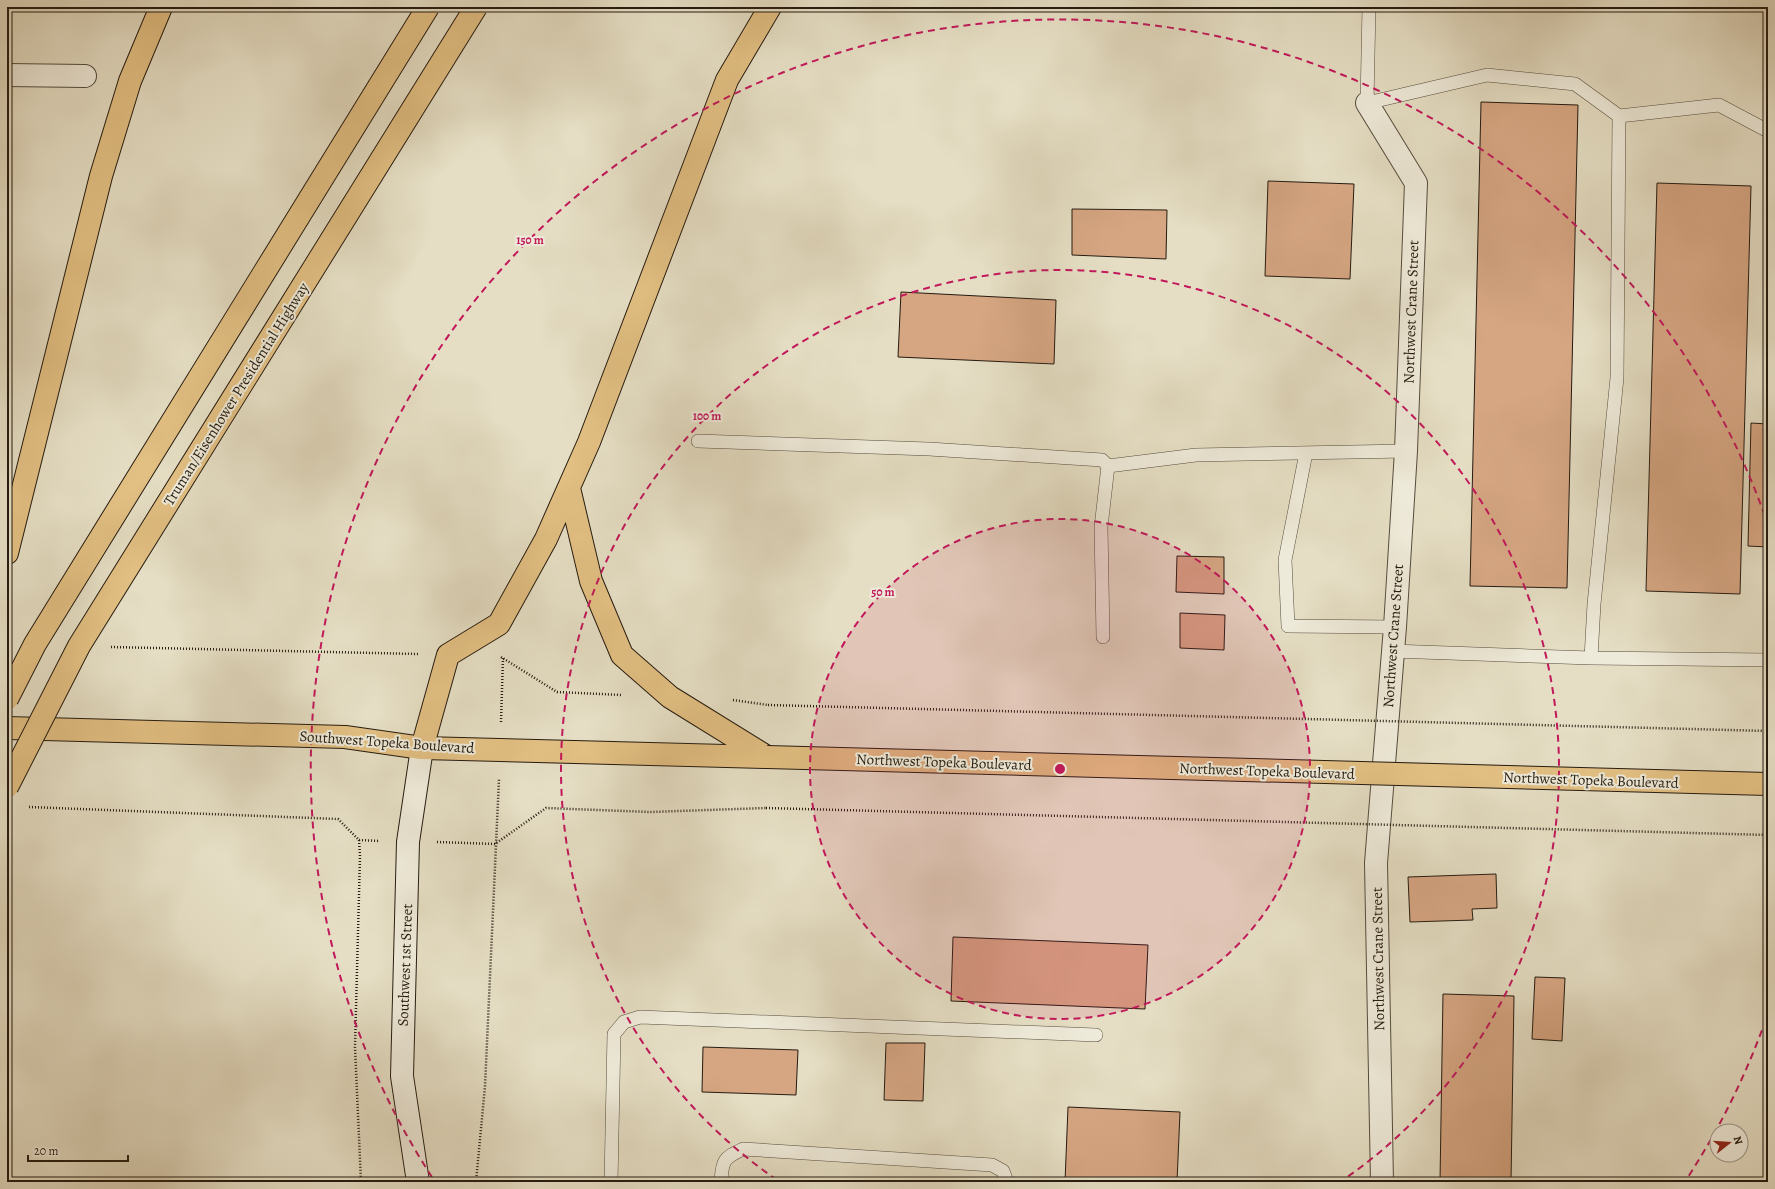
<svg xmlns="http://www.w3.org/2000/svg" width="1775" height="1189" viewBox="0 0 1775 1189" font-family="Alegreya,serif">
<rect width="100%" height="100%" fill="#e5dec4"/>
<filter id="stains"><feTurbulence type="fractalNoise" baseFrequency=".005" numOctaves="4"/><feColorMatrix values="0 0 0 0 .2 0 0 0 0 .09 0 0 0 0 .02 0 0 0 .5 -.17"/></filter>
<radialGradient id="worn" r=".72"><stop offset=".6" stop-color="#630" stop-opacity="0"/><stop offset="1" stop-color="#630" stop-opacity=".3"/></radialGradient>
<path fill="#d6a683" stroke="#251b10" d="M1481,102L1578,105L1567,588L1470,586Z
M1268,181L1354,184L1350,279L1265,276Z
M1657,183L1751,186L1740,594L1646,591Z
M1072,209L1167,210L1166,259L1072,255Z
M901,292L1056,300L1054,364L898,357Z
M1751,423L1768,424V547L1748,546Z
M1177,556L1224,557V594L1176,592Z
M1180,613L1225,615L1224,650L1180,648Z
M1496,874L1497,908L1472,909L1473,920L1410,922L1408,877Z
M953,937L1148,945L1145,1009L951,1001Z
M1535,977L1565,978L1562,1041L1532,1039Z
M1443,994L1514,996L1511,1182H1440Z
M886,1043H925L923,1101L884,1100Z
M703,1047L798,1050L796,1095L702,1092Z
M1068,1107L1180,1112L1177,1182H1065Z"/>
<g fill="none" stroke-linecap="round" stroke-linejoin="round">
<g stroke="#554c3d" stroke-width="14">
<path id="lane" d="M1369,7L1367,103L1487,75L1575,84L1619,116L1617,378L1594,604L1591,658L1392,651
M1619,116L1719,105L1768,131
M698,441L929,449L1102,460L1108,466
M1306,453L1285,560L1288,626L1395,627
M1103,637L1101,527L1108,466L1196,455L1406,451
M1591,658L1768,660
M611,1182L614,1034L624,1022L640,1017L1096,1035
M721,1182C722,1160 724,1158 743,1149L992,1165L1003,1171L1007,1182"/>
</g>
<g stroke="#554c3d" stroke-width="24">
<path id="street" d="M7,75L85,76
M1367,103L1416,183L1406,451L1395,627L1376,863L1382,1182"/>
</g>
<g stroke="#251b10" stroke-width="24">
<path id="secondary" d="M418,1182L402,1076L408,842L422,748"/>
</g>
<g stroke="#251b10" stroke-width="24">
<path id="primary" d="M7,728L345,737L422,748L767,757"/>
</g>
<g stroke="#251b10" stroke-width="24">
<path id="highway" d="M569,488L591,581L622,655L670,697L767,757
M7,553L101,176L130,81L161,7
M422,748L448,655L499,624L546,539L589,442L727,80L770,7"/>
</g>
<path stroke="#251b10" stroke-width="2.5" stroke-dasharray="1 2" stroke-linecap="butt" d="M111,647L418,654
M501,657L557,692L622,695
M733,700L768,705
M501,722L503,657
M29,807L338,819L359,840L380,841
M359,840L360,856L355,1047L361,1182
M437,842L495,844L546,808L650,812L766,808
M476,1182L485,1086L499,779"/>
<use href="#lane" stroke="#eeead9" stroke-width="13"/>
<use href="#street" stroke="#eeead9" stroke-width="22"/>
<use href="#secondary" stroke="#eeead9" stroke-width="22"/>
<use href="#primary" stroke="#e2bf82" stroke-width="22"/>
<use href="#highway" stroke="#e2bf82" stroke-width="22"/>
<g stroke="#251b10" stroke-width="24" stroke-linecap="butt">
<path id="primary-bridge" d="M767,757L1768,784"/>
</g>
<g stroke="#251b10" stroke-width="24" stroke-linecap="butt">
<path id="highway-bridge" d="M7,699L35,644L428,7
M7,787L79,646L476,7"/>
</g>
<path stroke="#251b10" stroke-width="2.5" stroke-dasharray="1 2" stroke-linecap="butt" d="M768,705L1768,731
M766,808L1768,835"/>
<use href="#primary-bridge" stroke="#e2bf82" stroke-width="22"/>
<use href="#highway-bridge" stroke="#e2bf82" stroke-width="22"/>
</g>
<circle cx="1060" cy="769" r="250" fill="#c2185b" fill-opacity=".12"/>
<g fill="none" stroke="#c2185b" stroke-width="2" stroke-dasharray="7 5">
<circle cx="1060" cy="769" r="250"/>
<path d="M777 1180A499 499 0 1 1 1343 1180"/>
<path d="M1766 1019A749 749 0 0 1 1688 1177M432 1177A749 749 0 1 1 1766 519"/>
</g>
<g text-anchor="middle" stroke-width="4" stroke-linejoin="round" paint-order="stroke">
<g font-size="15" fill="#251b10" stroke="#eeead9">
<text transform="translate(1411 312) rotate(-88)" y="5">Northwest Crane Street</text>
<text transform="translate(236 394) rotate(-58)" y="5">Truman/Eisenhower Presidential Highway</text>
<text transform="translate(1393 636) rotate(-86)" y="5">Northwest Crane Street</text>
<text transform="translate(387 742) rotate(4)" y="5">Southwest Topeka Boulevard</text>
<text transform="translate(944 762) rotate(2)" y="5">Northwest Topeka Boulevard</text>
<text transform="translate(1267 771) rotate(2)" y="5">Northwest Topeka Boulevard</text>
<text transform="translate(1591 780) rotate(2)" y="5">Northwest Topeka Boulevard</text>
<text transform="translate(1378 959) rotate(-91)" y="5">Northwest Crane Street</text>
<text transform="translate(405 965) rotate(-88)" y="5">Southwest 1st Street</text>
</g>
</g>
<circle cx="1060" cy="769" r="6" fill="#c2185b" stroke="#eeead9" stroke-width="2"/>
<g font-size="12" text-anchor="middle" font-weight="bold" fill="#c2185b" stroke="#eeead9" stroke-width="4" stroke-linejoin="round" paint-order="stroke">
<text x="530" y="244">150 m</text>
<text x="707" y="420">100 m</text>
<text x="883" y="596">50 m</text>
</g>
<rect width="1775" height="1189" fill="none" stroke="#e5dec4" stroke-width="24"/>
<rect x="8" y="8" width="1759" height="1173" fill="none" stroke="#251b10" stroke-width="2"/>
<rect x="12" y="12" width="1751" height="1165" fill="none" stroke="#251b10"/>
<g transform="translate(1729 1143) rotate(73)"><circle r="19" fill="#eeead9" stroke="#9e9789"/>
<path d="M0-3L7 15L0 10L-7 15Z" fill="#8f2418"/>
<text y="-6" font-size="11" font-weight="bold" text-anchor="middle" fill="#251b10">N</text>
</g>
<path d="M28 1155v6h100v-6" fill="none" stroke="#251b10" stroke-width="2"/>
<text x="34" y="1155" font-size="12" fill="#251b10" stroke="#eeead9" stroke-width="3" paint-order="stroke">20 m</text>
<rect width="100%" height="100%" filter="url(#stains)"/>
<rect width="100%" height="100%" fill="url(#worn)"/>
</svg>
